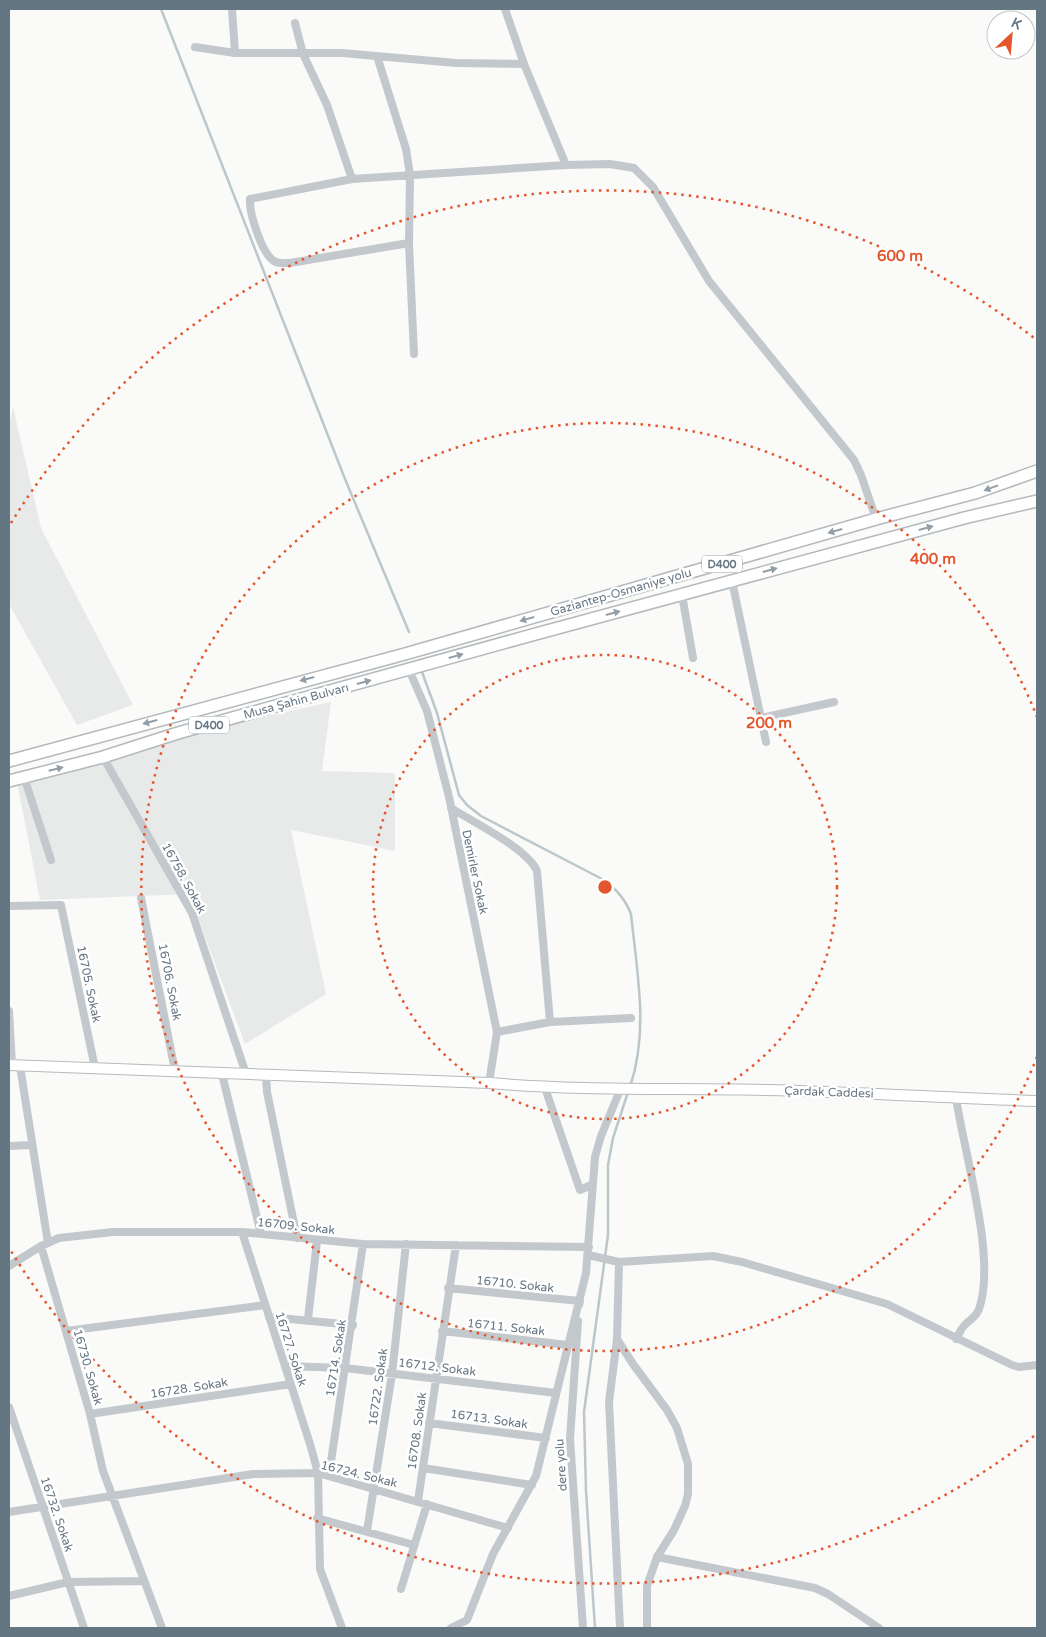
<svg xmlns="http://www.w3.org/2000/svg" width="1046" height="1637" viewBox="0 0 1046 1637" font-family="'Varela Round',sans-serif">
<rect width="100%" height="100%" fill="#fafaf8"/>
<path fill="#e8e9e9" d="M13,407L41,528L133,705L77,725L9,604V427Z
M331,702L322,771L395,773V851L291,830L326,994L245,1044L189,894L40,900L15,772Z"/>
<g fill="none" stroke-linecap="round" stroke-linejoin="round">
<path stroke="#bbc7cb" stroke-width="2.5" d="M161,9L345,479L409,632
M422,672L437,713L459,795L467,805L481,816L604,880C617,890 625,899 631,914C637,972 649,1031 630,1087
M595,1628L586,1491L584,1412L608,1235V1165L613,1138L628,1092"/>
<g stroke="#b5babe" stroke-width="12">
<path id="major" d="M9,1065L489,1083C581,1091 673,1088 765,1090C856,1092 947,1098 1037,1101"/>
</g>
<g stroke="#b4b9bd" stroke-width="14">
<path id="highway" d="M9,761L405,654L876,519L975,493L1037,471
M9,781L103,757L178,733L532,635L964,518L1037,501"/>
</g>
<path stroke="#c3c8cc" stroke-width="8" d="M232,9L235,53
M505,9L524,64L566,165
M295,23L303,54L327,105L352,179
M195,47L235,53H342L456,63L524,64
M377,56L406,149L410,175L409,243L414,354
M409,243L290,263C285,263 278,264 274,261C262,254 249,213 250,199L352,179L566,165L610,164L634,168L653,187L709,281L854,460L861,475L876,519
M732,581L766,742
M682,595L693,658
M409,670L427,711L449,797L497,1032L489,1083
M761,718L834,702
M103,757L192,913L246,1074
M24,777L51,860
M451,808C473,822 528,849 537,871L550,1022
M141,898L175,1071
M9,906L61,905L95,1068
M9,1011L12,1065
M497,1032L550,1022L631,1018
M20,1066L48,1243
M222,1074L261,1234
M266,1075L267,1092L297,1238
M545,1088L580,1190L591,1185
M9,1146L32,1145
M242,1232L310,1444L318,1473L320,1569L342,1628
M41,1246L90,1414L103,1471L162,1628
M588,1255L619,1262L713,1256L742,1262L887,1304L1012,1365L1019,1367L1037,1365
M619,1262L617,1339L633,1364L667,1410L677,1428L688,1464V1494L685,1506L674,1530L657,1557L647,1586V1628
M9,1266L41,1246L59,1238L113,1232H242L363,1244L589,1247
M448,1288L580,1301L579,1305
M269,1317L353,1325
M308,1319L317,1241
M578,1321L570,1439L583,1628
M66,1331L265,1305
M442,1331L568,1345
M617,1339L609,1402L620,1628
M956,1339C959,1334 961,1329 964,1326C969,1319 976,1318 979,1309C997,1259 964,1153 956,1098
M285,1366L345,1368L556,1393
M9,1407L84,1628
M90,1414L291,1384
M429,1423L546,1438
M423,1468L532,1485
M329,1475L363,1244
M418,1501L456,1245
M9,1512L253,1474L318,1473L508,1528
M317,1518L414,1545
M367,1531L392,1374L406,1244
M657,1557L815,1588L828,1594L879,1628
M401,1589L427,1504
M9,1596L68,1582L144,1581
M451,1628L467,1620L493,1554L536,1476L586,1273L595,1157L601,1136L621,1088"/>
<use href="#major" stroke="#fff" stroke-width="10"/>
<use href="#highway" stroke="#fff" stroke-width="11"/>
</g>
<defs><path id="oneway-solid" d="M-6-.8H1V-3.2L6.5 0L1 3.2V.8H-6Z" transform="scale(1.25)"/></defs>
<g fill="#939fa8">
<use href="#oneway-solid" transform="translate(991 488) rotate(160)"/>
<use href="#oneway-solid" transform="translate(926 528) rotate(-15)"/>
<use href="#oneway-solid" transform="translate(835 531) rotate(164)"/>
<use href="#oneway-solid" transform="translate(770 570) rotate(-15)"/>
<use href="#oneway-solid" transform="translate(613 613) rotate(-15)"/>
<use href="#oneway-solid" transform="translate(527 619) rotate(164)"/>
<use href="#oneway-solid" transform="translate(456 656) rotate(-16)"/>
<use href="#oneway-solid" transform="translate(307 679) rotate(165)"/>
<use href="#oneway-solid" transform="translate(364 682) rotate(-15)"/>
<use href="#oneway-solid" transform="translate(150 722) rotate(165)"/>
<use href="#oneway-solid" transform="translate(56 769) rotate(-14)"/>
</g>
<g fill="none" stroke="#e4572e" stroke-width="2.5" stroke-dasharray="2.5 5">
<circle cx="605" cy="887" r="232"/>
<path d="M1037 1057A464 464 0 1 1 1037 717"/>
<path d="M1034 1436A697 697 0 0 1 11 1251M11 523A697 697 0 0 1 1034 338"/>
</g>
<g text-anchor="middle" stroke-width="5" stroke-linejoin="round" paint-order="stroke">
<g fill="#fff" stroke="#939fa8" stroke-width="1">
<rect x="702" y="555.5" width="40" height="17" rx="4"/>
<rect x="189" y="716.5" width="40" height="17" rx="4"/>
</g>
<g font-size="11" font-weight="bold" fill="#657683">
<text x="722" y="568">D400</text>
<text x="209" y="729">D400</text>
</g>
<g font-size="12" fill="#657683" stroke="#fff">
<text transform="translate(621 592) rotate(-16)" y="4">Gaziantep-Osmaniye yolu</text>
<text transform="translate(296 701) rotate(-15)" y="4">Musa Şahin Bulvarı</text>
<text transform="translate(475 872) rotate(78)" y="4">Demirler Sokak</text>
<text transform="translate(184 878) rotate(61)" y="4">16758. Sokak</text>
<text transform="translate(170 982) rotate(79)" y="4">16706. Sokak</text>
<text transform="translate(89 984) rotate(78)" y="4">16705. Sokak</text>
<text transform="translate(829 1092) rotate(2)" y="4">Çardak Caddesi</text>
<text transform="translate(296 1226) rotate(6)" y="4">16709. Sokak</text>
<text transform="translate(515 1284) rotate(6)" y="4">16710. Sokak</text>
<text transform="translate(506 1327) rotate(6)" y="4">16711. Sokak</text>
<text transform="translate(291 1349) rotate(72)" y="4">16727. Sokak</text>
<text transform="translate(336 1358) rotate(-81)" y="4">16714. Sokak</text>
<text transform="translate(88 1367) rotate(74)" y="4">16730. Sokak</text>
<text transform="translate(437 1367) rotate(7)" y="4">16712. Sokak</text>
<text transform="translate(378 1387) rotate(-82)" y="4">16722. Sokak</text>
<text transform="translate(189 1388) rotate(-9)" y="4">16728. Sokak</text>
<text transform="translate(489 1419) rotate(8)" y="4">16713. Sokak</text>
<text transform="translate(417 1431) rotate(-82)" y="4">16708. Sokak</text>
<text transform="translate(561 1465) rotate(-94)" y="4">dere yolu</text>
<text transform="translate(359 1474) rotate(14)" y="4">16724. Sokak</text>
<text transform="translate(57 1514) rotate(71)" y="4">16732. Sokak</text>
</g>
</g>
<circle cx="605" cy="887" r="8" fill="#e4572e" stroke="#fff" stroke-width="2.5"/>
<g font-size="15" text-anchor="middle" font-weight="bold" fill="#e4572e" stroke="#fff" stroke-width="5" stroke-linejoin="round" paint-order="stroke">
<text x="900" y="261">600 m</text>
<text x="933" y="564">400 m</text>
<text x="769" y="728">200 m</text>
</g>
<rect width="1046" height="1637" fill="none" stroke="#657683" stroke-width="20"/>
<g transform="translate(1011 35) rotate(26)"><circle r="24" fill="#ffffff" stroke="#c1c8cd"/>
<path d="M0-4L9 19L0 12L-9 19Z" fill="#e4572e"/>
<text y="-8" font-size="14" font-weight="bold" text-anchor="middle" fill="#657683">K</text>
</g>
</svg>
